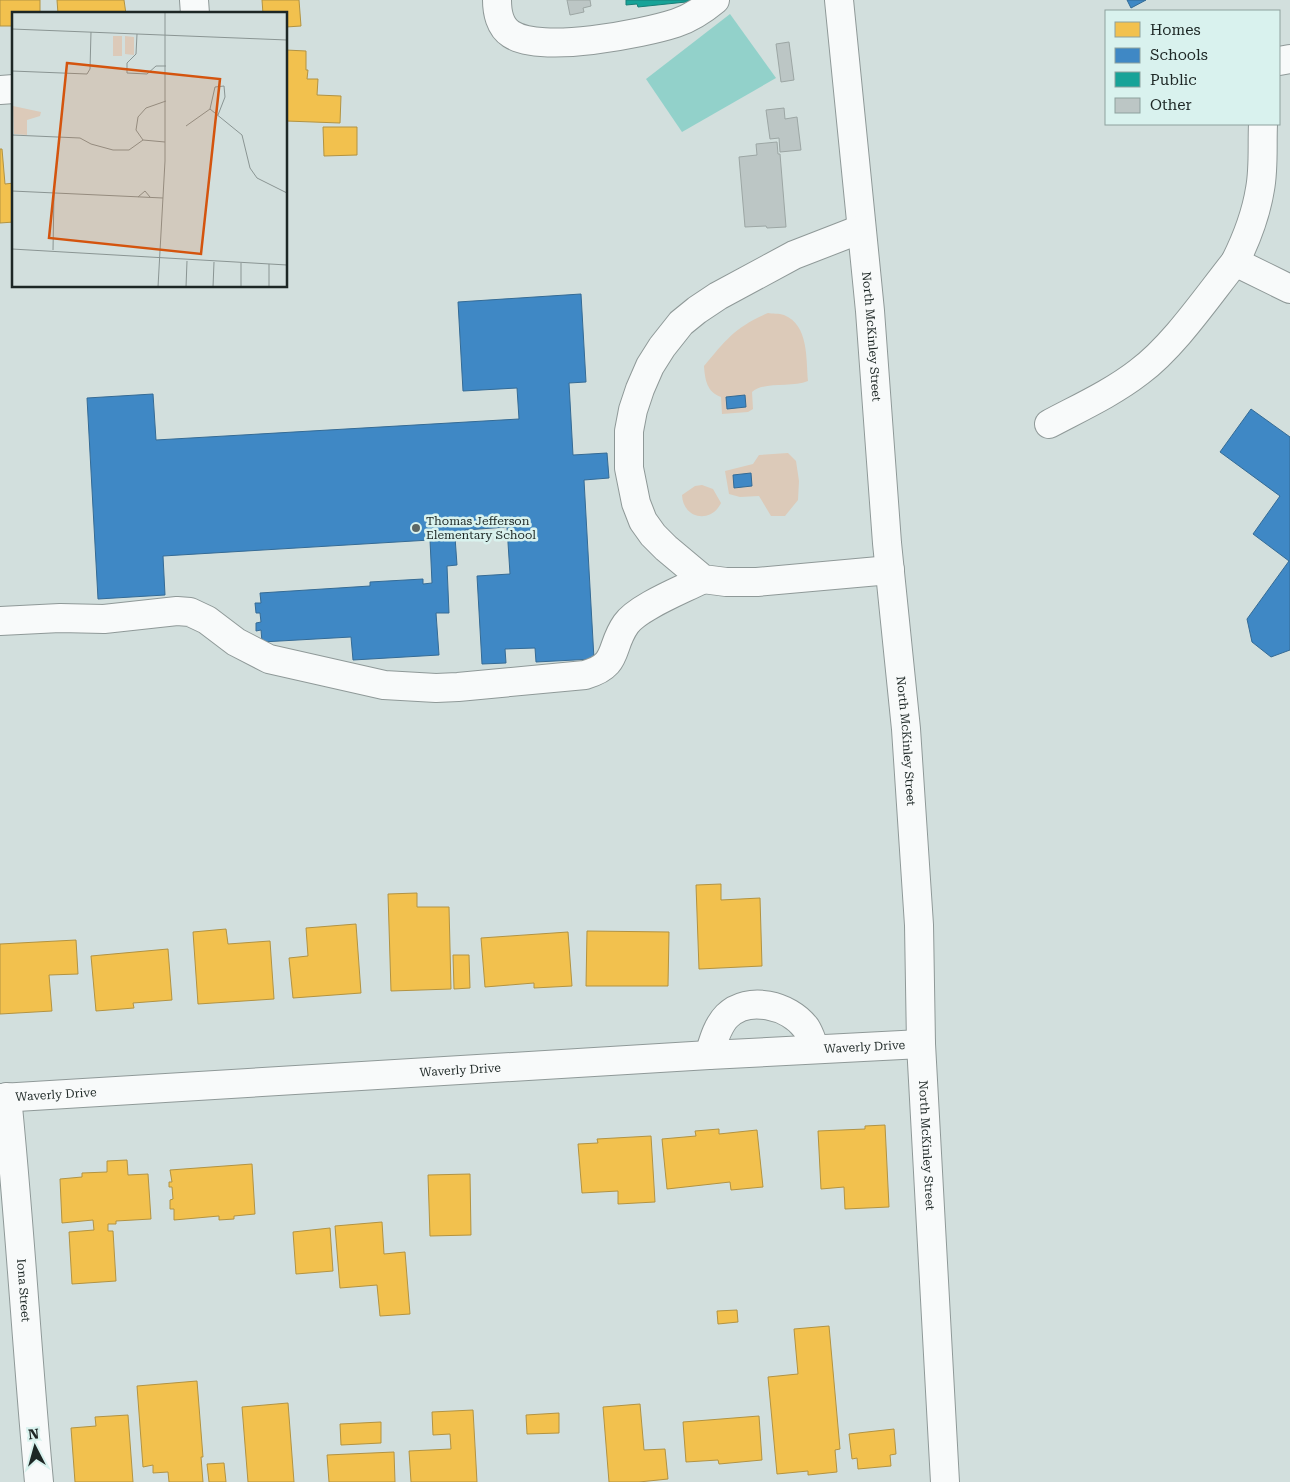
<svg xmlns="http://www.w3.org/2000/svg" width="1290" height="1482" viewBox="0 0 1290 1482" font-family="'Roboto Serif',serif">
<rect width="100%" height="100%" fill="#d2dfdd"/>
<path fill="#dccab9" d="M768,313C772,314 779,313 784,315C809,325 806,359 808,381C791,388 764,381 752,392L753,409L748,412L722,414L721,397C707,392 705,380 704,366C726,340 735,327 768,313Z
M788,453L796,461L799,481L798,500L785,516H771L759,496L740,497L729,494L725,471L753,464L759,455Z
M702,485L713,489L721,503C711,524 683,519 682,495L695,486Z"/>
<path fill="#92d1ca" d="M730,14L776,78L682,132L646,79Z"/>
<path fill="#f2c14e" stroke="#b29342" d="M0,0H40V14H14V26H0Z
M57,0H124L126,14H58Z
M262,0H299L301,26L286,27V14H263Z
M286,50L306,51V70H308L307,79H318L317,95L341,96L340,123L286,121Z
M323,127H357V155L324,156Z
M0,149H2L5,184L14,183V222L0,223Z
M721,884V900L760,898L762,966L699,969L696,885Z
M417,893V907H449L451,989L391,991L388,894Z
M356,924L361,993L293,998L289,958L308,956L306,928Z
M226,929L228,944L270,941L274,999L198,1004L193,932Z
M587,931L669,932L668,986H586Z
M568,932L572,986L534,988V983L485,987L481,938Z
M76,940L78,974L49,975L52,1011L0,1014V944Z
M168,949L172,1000L133,1003L134,1008L96,1011L91,956Z
M453,955H469L470,988L454,989Z
M885,1125L889,1207L845,1209L844,1187L821,1189L818,1131L865,1129V1126Z
M719,1129V1134L757,1130L763,1187L731,1190L730,1182L667,1189L662,1139L696,1136L695,1131Z
M651,1136L655,1202L618,1204V1191L582,1193L578,1144L598,1143L597,1139Z
M127,1160L128,1175L148,1174L151,1219L116,1221V1224H108V1231H113L116,1281L72,1284L69,1232L94,1230L93,1220L62,1223L60,1179L82,1177V1173L107,1172V1161Z
M252,1164L255,1214L234,1216V1219L219,1220V1216L174,1220V1209H170V1200L173,1199L172,1187H169V1182H172L170,1170Z
M470,1174L471,1235L430,1236L428,1175Z
M382,1222L384,1254L405,1252L410,1314L380,1316L377,1285L340,1288L335,1226Z
M330,1228L333,1271L296,1274L293,1232Z
M737,1310L738,1322L718,1324L717,1311Z
M829,1326L840,1449L835,1450L837,1472L808,1475V1471L777,1474L768,1377L798,1374L794,1329Z
M197,1381L203,1457H201L203,1482H169L168,1472L153,1473V1465L143,1467L137,1386Z
M288,1403L294,1482H248L242,1407Z
M640,1404L644,1450L665,1449L668,1479L639,1482H609L603,1407Z
M473,1410L477,1482H411L409,1451L451,1449L450,1434L433,1435L432,1412Z
M559,1413V1433L527,1434L526,1415Z
M128,1415L133,1482H75L71,1428L96,1426L95,1417Z
M759,1416L762,1460L719,1464L718,1460L686,1462L683,1422Z
M381,1422V1443L341,1445L340,1424Z
M894,1429L896,1454L890,1455L891,1466L858,1469L857,1458L852,1459L849,1434Z
M394,1452L395,1482H329L327,1455Z
M224,1463L226,1482H209L207,1464Z"/>
<path fill="#3f88c5" stroke="#356b95" d="M1127,0H1146L1131,8Z
M581,294L586,382L569,383L573,455L607,453L609,478L584,480L594,659L536,662L535,648L505,649L506,663L482,664L477,576L510,574L507,527L465,530V536L455,537L457,565L447,566L449,613H436L439,655L353,660L351,637L262,642L261,630L256,631V623L261,622L260,613H256L255,603H261L260,593L370,586V582L423,579V584L432,583L430,540L163,556L165,595L98,599L87,398L153,394L156,440L519,419L517,388L463,391L458,302Z
M745,395L746,407L727,409L726,397Z
M1251,409L1290,437V650L1271,657L1252,642L1247,619L1289,561L1253,534L1280,496L1220,452Z
M751,473L752,486L734,488L733,475Z"/>
<path fill="#17a398" stroke="#197e76" d="M626,0H705L638,7L637,4L626,5Z"/>
<path fill="#bcc6c5" stroke="#9ca6a4" d="M567,0H590L591,6L583,8L584,12L570,15Z
M789,42L794,80L781,82L776,44Z
M784,108L785,119L797,117L801,150L780,152L779,138L770,139L766,110Z
M777,142L778,154H780L786,227L767,228L766,226L745,227L739,157L757,155L756,144Z"/>
<g fill="none" stroke-linecap="round" stroke-linejoin="round">
<g stroke="#8f9998" stroke-width="30">
<g id="minor">
<path d="M194,0L195,14"/>
<path d="M497,0C497,12 500,27 511,34C541,54 642,34 676,23C691,18 703,10 715,0"/>
<path id="s1" d="M839,0L870,311L887,543L906,729L919,925L921,1044L945,1482"/>
<path d="M1279,61L1290,59"/>
<path d="M0,90L14,89"/>
<path d="M861,229L794,255L718,296L697,310L681,323L662,347L650,366L640,389L633,410L629,431V468L636,503L643,521L653,535L666,548L703,579L726,582H757L890,570"/>
<path d="M1235,262L1290,289"/>
<path d="M1049,424C1079,408 1112,393 1139,372C1174,346 1207,297 1235,262C1246,240 1256,214 1260,189C1264,168 1262,145 1263,124"/>
<path d="M0,621L60,618L104,619L177,611L190,612L207,620L236,642L269,659L384,685L436,688L458,687L585,675C620,665 609,648 626,624C638,607 682,590 703,579"/>
<path d="M709,1055C713,1042 717,1026 727,1016C748,995 789,1005 806,1028C810,1034 812,1042 815,1049"/>
<path id="s2" d="M7,1097C20,1225 27,1354 39,1482"/>
<path id="s3" d="M0,1098L709,1055L921,1044"/>
</g>
</g>
<use href="#minor" stroke="#f8fafa" stroke-width="28"/>
</g>
<circle fill="#5c6765" stroke="#d9f2ee" stroke-width="2" cx="416" cy="528" r="5"/>
<g text-anchor="middle" stroke-width="5" stroke-linejoin="round" paint-order="stroke">
<g font-size="12" fill="#1d2725" stroke="#d9f2ee">
<text dy="4" stroke="none"><textPath href="#s1" startOffset="338">North McKinley Street</textPath></text>
<text dy="4" stroke="none"><textPath href="#s1" startOffset="744">North McKinley Street</textPath></text>
<text dy="4" stroke="none"><textPath href="#s3" startOffset="866">Waverly Drive</textPath></text>
<text dy="4" stroke="none"><textPath href="#s3" startOffset="461">Waverly Drive</textPath></text>
<text dy="4" stroke="none"><textPath href="#s3" startOffset="56">Waverly Drive</textPath></text>
<text dy="4" stroke="none"><textPath href="#s1" startOffset="1149">North McKinley Street</textPath></text>
<text dy="4" stroke="none"><textPath href="#s2" startOffset="194">Iona Street</textPath></text>
</g>
<g font-size="12" fill="#1d2725" stroke="#d9f2ee" text-anchor="start">
<text x="426" y="525">Thomas Jefferson<tspan x="426" dy="14">Elementary School</tspan></text>
</g>
</g>
<g transform="translate(12 12)">
<rect width="275" height="275" fill="#d2dfdd"/>
<path d="M101,24H110V44H101ZM113,24L122,25V43L113,42ZM1,94L29,100L28,104L15,108V123L2,122Z" fill="#dccab9"/>
<path fill="none" stroke="#8a9593" stroke-width="1" d="M0,17L275,28M125,22L124,42L115,51V61L135,62L144,54H154M0,59L75,62L78,57L79,20M198,97L230,123L238,156L245,166L275,181M174,114L198,97L203,75L212,74L213,85L206,103M0,123L68,126L79,132L101,138H117L131,128L153,130M131,128L124,118L126,105L134,96L154,89M0,179L151,186M126,185L133,179L138,185M0,237L275,253M41,238L42,181M146,275L153,149V0M174,275L175,249M201,275L202,250M229,275V251M257,275V252"/>
<path fill="#d4540e" fill-opacity="0.15" stroke="#d4540e" stroke-width="2.5" d="M55,51L208,67L189,242L37,226Z"/>
<rect width="275" height="275" fill="none" stroke="#1d2725" stroke-width="2.5"/>
</g>
<rect x="1105" y="10" width="175" height="115" fill="#d9f2ee" stroke="#8ea19e"/>
<rect x="1115" y="22" width="25" height="15" fill="#f2c14e" stroke="#8ea19e"/>
<text x="1150" y="35" font-size="15" fill="#1d2725">Homes</text>
<rect x="1115" y="48" width="25" height="15" fill="#3f88c5" stroke="#8ea19e"/>
<text x="1150" y="60" font-size="15" fill="#1d2725">Schools</text>
<rect x="1115" y="72" width="25" height="15" fill="#17a398" stroke="#8ea19e"/>
<text x="1150" y="85" font-size="15" fill="#1d2725">Public</text>
<rect x="1115" y="98" width="25" height="15" fill="#bcc6c5" stroke="#8ea19e"/>
<text x="1150" y="110" font-size="15" fill="#1d2725">Other</text>
<g transform="translate(35 1447) rotate(354)" stroke="#d9f2ee" stroke-width="4" paint-order="stroke">
<path d="M0-4L9 19L0 12L-9 19Z" fill="#1d2725"/>
<text y="-8" font-size="14" font-weight="bold" text-anchor="middle" fill="#1d2725">N</text>
</g>
</svg>
